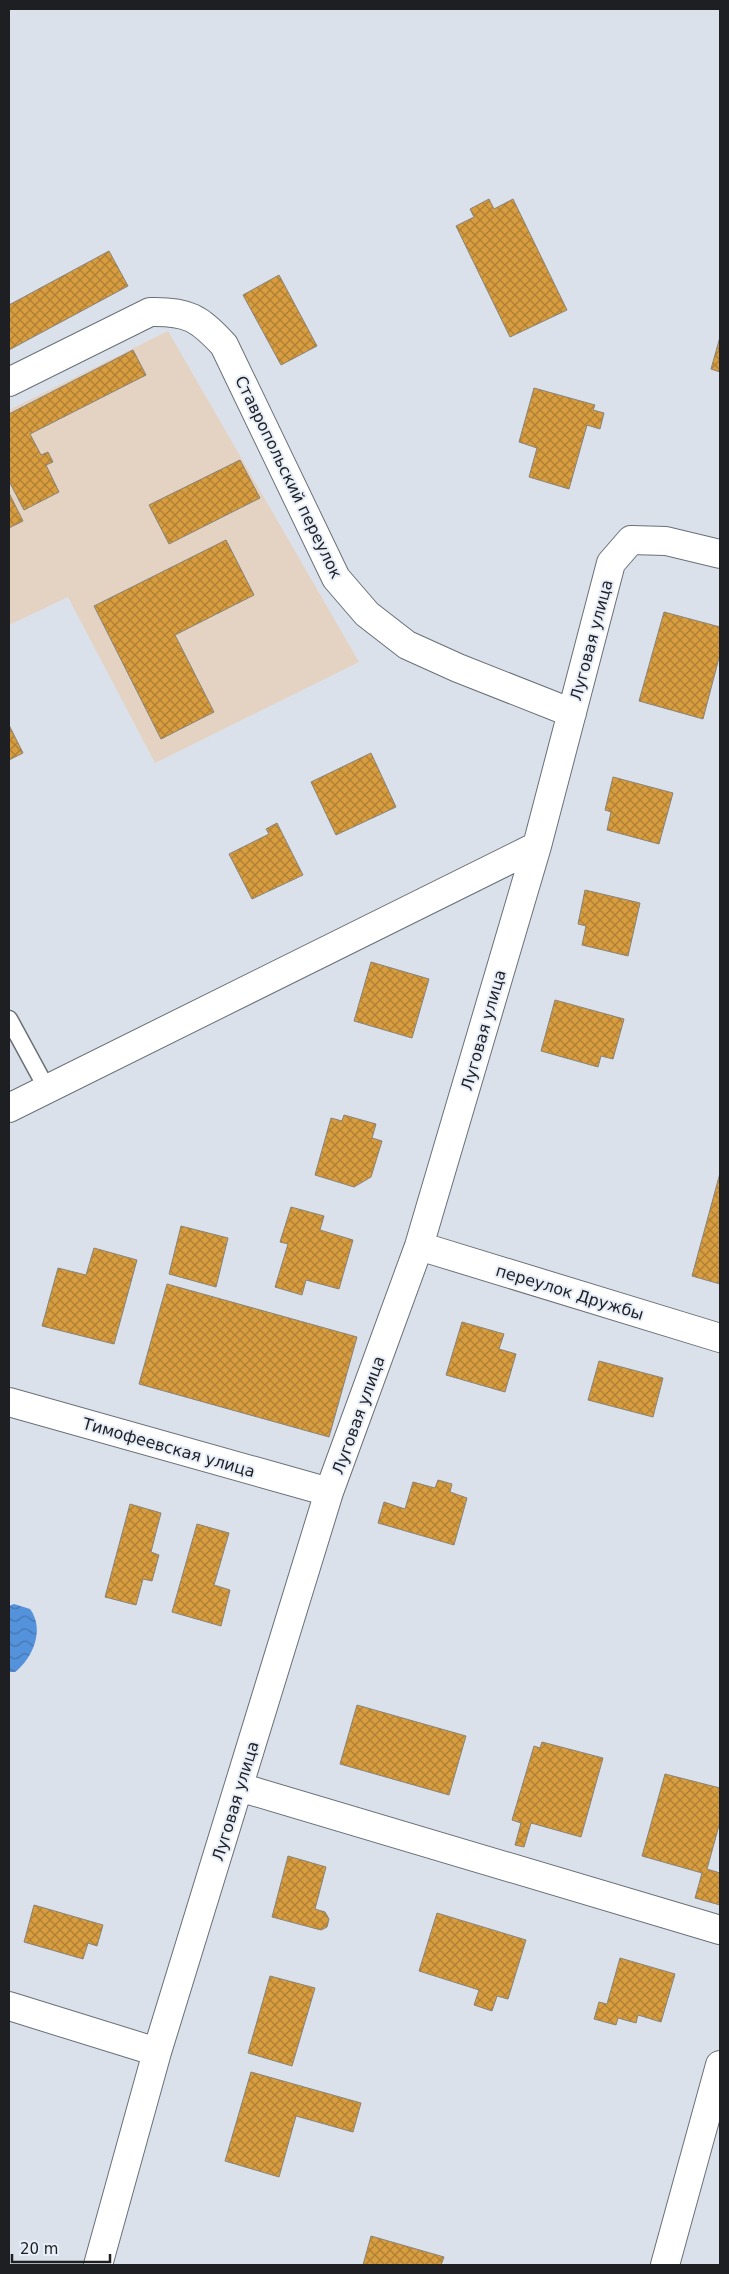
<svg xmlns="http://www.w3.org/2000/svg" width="729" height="2274" viewBox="0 0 729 2274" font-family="'DejaVu Sans',sans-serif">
<defs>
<pattern id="water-waves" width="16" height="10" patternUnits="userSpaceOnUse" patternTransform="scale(1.25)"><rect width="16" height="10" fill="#5492db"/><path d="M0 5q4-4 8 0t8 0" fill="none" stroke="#4577b1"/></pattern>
<pattern id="building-cross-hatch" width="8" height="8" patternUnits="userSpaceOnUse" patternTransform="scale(1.25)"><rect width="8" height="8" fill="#d79d3f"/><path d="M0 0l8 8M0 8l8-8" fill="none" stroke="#ae7f34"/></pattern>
</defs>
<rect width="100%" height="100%" fill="#dae1ea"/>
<path fill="#e4d3c2" d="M168,331L359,662L155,763L68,597L9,625V410Z"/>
<path fill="url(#water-waves)" d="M14,1604L30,1609C45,1629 33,1658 15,1672H9V1606Z"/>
<path fill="url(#building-cross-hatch)" stroke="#89837a" d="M489,199L494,209L513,199L567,310L510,337L456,226L474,217L470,209Z
M109,251L128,286L9,350V305Z
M279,275L317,346L281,365L243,295Z
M720,337V372L711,369Z
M133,350L146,375L30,434L41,455L48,452L53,462L46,465L59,492L24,510L9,481V414Z
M534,388L595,405L593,410L604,413L600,429L587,425L569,489L529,477L537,448L519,442Z
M240,460L260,498L169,544L149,505Z
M9,493L23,521L9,528Z
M226,540L254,595L175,635L214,712L161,739L94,606Z
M664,612L720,627V654L703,719L639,701Z
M9,725L23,753L9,760Z
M371,753L396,807L336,835L311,782Z
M613,777L673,793L659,844L607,830L611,812L605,810Z
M277,823L303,875L252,899L229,854L269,834L266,829Z
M585,890L640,903L628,956L582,945L586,926L578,924Z
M371,962L429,979L412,1038L354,1021Z
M555,1000L624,1019L613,1059L601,1056L598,1067L541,1051Z
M344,1115L376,1124L372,1138L382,1141L371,1177L354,1187L315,1175L331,1118L342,1121Z
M720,1173V1284L692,1276Z
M291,1207L324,1216L320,1230L353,1240L339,1289L306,1280L302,1295L275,1287L288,1244L280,1242Z
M181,1226L228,1238L216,1287L169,1274Z
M94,1248L137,1260L114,1344L42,1326L58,1268L86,1275Z
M167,1284L357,1337L329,1437L139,1384Z
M462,1322L504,1334L499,1349L516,1354L505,1392L446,1375Z
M599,1361L663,1378L653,1417L588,1400Z
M438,1480L452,1484L450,1492L467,1498L454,1545L378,1523L384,1502L405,1509L413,1482L435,1488Z
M130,1504L161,1513L151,1552L159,1555L152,1581L143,1579L136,1605L105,1597Z
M197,1524L229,1533L214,1585L230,1590L221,1626L172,1612Z
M357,1705L466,1736L449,1795L340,1764Z
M542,1742L603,1758L581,1837L531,1823L524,1847L515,1845L521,1823L512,1820L534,1746L540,1748Z
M665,1774L720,1788V1822L707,1869L720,1873V1905L695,1898L702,1873L642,1856Z
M288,1856L326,1867L315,1909L325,1912L329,1919L327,1927L321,1930L272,1917Z
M34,1905L103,1925L97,1946L88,1943L83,1959L24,1942Z
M437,1913L526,1940L508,1999L497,1996L492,2011L474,2005L479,1990L419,1971Z
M620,1958L675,1974L661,2022L638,2015L636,2023L618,2018L616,2025L594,2019L599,2002L607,2004Z
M270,1976L315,1988L292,2066L248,2053Z
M251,2072L361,2103L353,2132L296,2116L279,2177L225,2161Z
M371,2236L444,2257L441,2265H363Z"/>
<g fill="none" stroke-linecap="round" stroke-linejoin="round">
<g stroke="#6a7078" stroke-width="19">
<path id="service" d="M9,1019L47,1089"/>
</g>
<g stroke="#6a7078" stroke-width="30">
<path id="minor" d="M9,382L150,312C188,311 199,318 224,345L336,578L367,614L407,645L458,668L572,713
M9,1108L537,846
M419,1246L720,1338
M9,1402L329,1492
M239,1787L720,1930
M9,2006L157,2052
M98,2265L157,2052L329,1492L419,1246L537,846L611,563L631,540L666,541L720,554
M665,2265L720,2065"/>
</g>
<use href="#service" stroke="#fff" stroke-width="16"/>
<use href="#minor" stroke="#fff" stroke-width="28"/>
</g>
<g text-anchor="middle" stroke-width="4" stroke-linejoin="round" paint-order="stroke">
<g font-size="16" fill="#1d1f23" stroke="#e8eef8">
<text transform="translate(289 477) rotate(64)" y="6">Ставропольский переулок</text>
<text transform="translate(591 640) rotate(-75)" y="6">Луговая улица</text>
<text transform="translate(483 1030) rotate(-74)" y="6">Луговая улица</text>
<text transform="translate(570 1292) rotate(17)" y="6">переулок Дружбы</text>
<text transform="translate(358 1415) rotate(-70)" y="6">Луговая улица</text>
<text transform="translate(169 1447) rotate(16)" y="6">Тимофеевская улица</text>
<text transform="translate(235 1801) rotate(-73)" y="6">Луговая улица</text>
</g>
</g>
<rect width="729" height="2274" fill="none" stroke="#1d1f23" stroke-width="20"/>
<path d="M12 2254v8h98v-8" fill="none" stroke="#1d1f23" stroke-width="2.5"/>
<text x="20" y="2254" font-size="15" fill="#1d1f23" stroke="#e8eef8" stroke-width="4" paint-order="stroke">20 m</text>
</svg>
